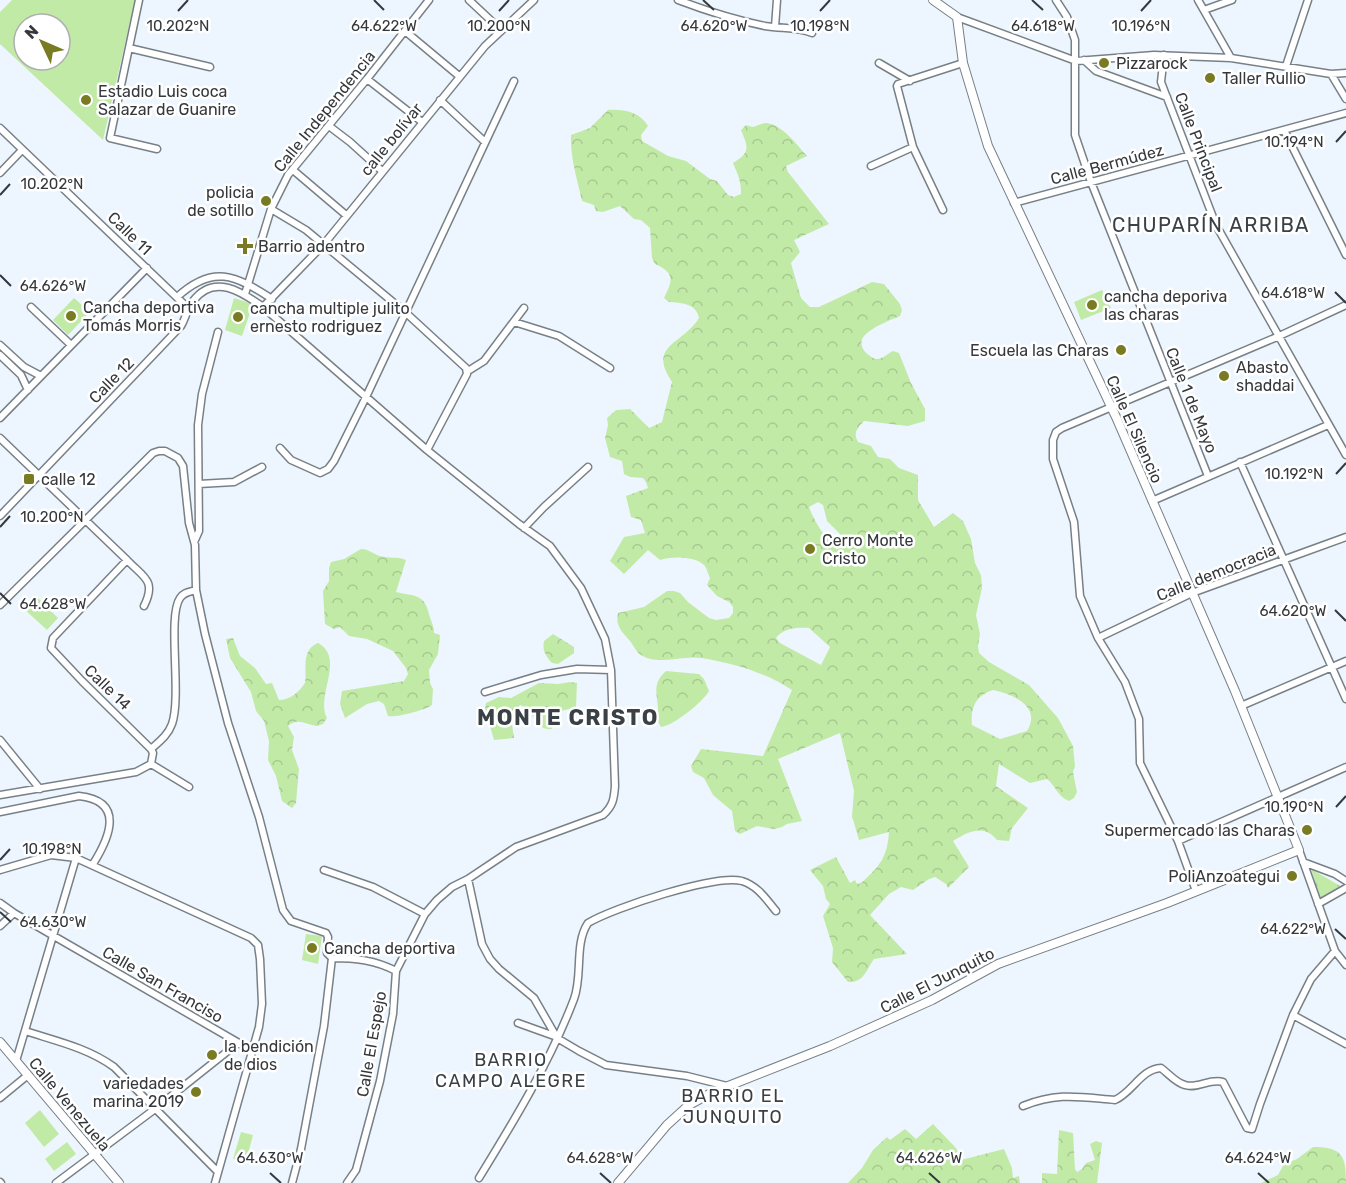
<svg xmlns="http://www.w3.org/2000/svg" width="1346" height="1183" viewBox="0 0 1346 1183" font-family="Rubik,sans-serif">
<defs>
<pattern id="forest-crowns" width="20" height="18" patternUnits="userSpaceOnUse" patternTransform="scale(1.5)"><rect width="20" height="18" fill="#c2eaa7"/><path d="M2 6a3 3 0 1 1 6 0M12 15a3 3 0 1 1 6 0" fill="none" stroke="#a7c991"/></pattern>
</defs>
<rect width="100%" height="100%" fill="#edf6fe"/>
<path fill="url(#forest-crowns)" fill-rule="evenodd" d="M608,110C624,109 640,112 648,126L641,135L642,141L668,156L686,161L710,179L717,181L728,195L734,197L741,194C741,180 738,175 733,163C751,152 748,147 741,130L746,125L752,127C757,126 762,123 766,123C782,124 797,145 807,156L786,166L788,172L829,224L794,240L800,252L791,263L801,298L810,307H819L872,282L884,284L900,304L902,310L900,316C888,321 875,326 866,334C855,344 866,356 876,359C882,360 888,353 893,351L899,353L911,383L925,409V421L908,426L864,421C857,428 853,433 858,442L871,446L878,457L890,459L899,468L918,475V500L934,527L953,513L963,521L971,539L975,563L981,575L982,588L976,615L980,634L978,646L979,653L989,662L1029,685L1058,718L1073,746L1075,766L1073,772L1077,792L1074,798L1069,801C1057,796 1056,786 1047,779L1030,783L999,764L996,786L1028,808L1012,828L1009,841L997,840C984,823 967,832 953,841L969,867L948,888L946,884L935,877L929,879L913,890L901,887L889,894L870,915L907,954L874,959C866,970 864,983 848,982L832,962L833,948L823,916L830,904L826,899L823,886L810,870L836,857L850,883L855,880L857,884L861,883C880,866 887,858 889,832L859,840L852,816L854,791L840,733L778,759L802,821L787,824L782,827L774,829L757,826L740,834L735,831L732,811L713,795L704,778L693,772L691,766L701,749L763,756L792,690C764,672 733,663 701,658C682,655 658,666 641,655C636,652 634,646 630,641C622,632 615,626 618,613L644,607L667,591H674L680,593L688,602L709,618L716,620L729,618L733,613V607L729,602L717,596L707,585L710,578C708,574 707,568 704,565C695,556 671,556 660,560L648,550L624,574L610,561L624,537L645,533L641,520L631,517L626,496L648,488L646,482L643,478L630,477L624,474L622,461L610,457L605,438L608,425L607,418L616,410L630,409L649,428L662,422L672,382C647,345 682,345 699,318C696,303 681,303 669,302L664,298C673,280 675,273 655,264L652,258L650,228L641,220L634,219L620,206L603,212L596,211L594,205L582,201C577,179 570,157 571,135L590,128ZM818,502L823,505L827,521L844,538L842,547L837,549C826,540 814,521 809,507ZM809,628L830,647L821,665L780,643L776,638C783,628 798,627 809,628ZM993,690C1013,694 1042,707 1027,731L1000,739L972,725C970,708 976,695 993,690Z
M361,549C369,549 373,554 380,556C389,559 396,556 406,560L396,592C415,597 424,593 429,614C431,622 434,625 434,633L440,635L438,654L429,670L430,683L433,689L432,705C426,710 395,718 388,716L384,704L379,701L367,704L345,718L340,704L342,691L404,681L408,674L406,668L393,651L367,639L349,636L340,627L334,629L325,624L323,591L329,581V568L331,562L344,559Z
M553,634L574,647V653L558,664L552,663C546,656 542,651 544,641Z
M233,638L240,656L255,668L266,684L272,683L279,700C290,700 299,692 305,683C307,668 301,650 318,643C346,658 315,696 327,718L323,724L317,726C306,725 298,717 288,726L294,737L292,750L299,769L296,803L292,808L282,801L276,776L268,760L269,741L264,721L256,711L251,692L230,658L226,639Z
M666,671L699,674L704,679L709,691C703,702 673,726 661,727C656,720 658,716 658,708C657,694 652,683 666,671Z
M570,682L577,683L576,708L564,710L553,717L552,729C534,731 535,709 520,705L511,718L514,738L494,740L485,709L486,703L499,697L511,698L539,683L558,684Z
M1311,869L1342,887L1320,899Z
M933,1124L956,1148L961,1160L1004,1149L1012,1168L1013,1178L1019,1176L1020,1183H848L862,1168L873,1150L887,1137L890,1140L905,1129L916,1139Z
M1059,1130L1073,1133L1075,1169L1077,1172L1082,1169L1086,1163L1095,1160L1090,1144L1096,1141L1102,1143L1097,1183H1042V1173L1057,1174Z
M1313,1147C1343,1147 1346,1156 1346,1183H1261L1278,1175L1284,1164L1297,1159Z"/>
<path fill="#c2eaa7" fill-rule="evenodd" d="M12,0H135L103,140L0,44V12ZM24,24H60V60H24Z
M1102,290L1111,308L1081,320L1074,302Z
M74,298L90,312L68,335L53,320Z
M234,298L253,304L242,336L225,330Z
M35,595L58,618L47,630L23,608Z
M306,934L322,936L318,964L302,960Z
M40,1110L59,1134L44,1147L25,1123Z
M241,1132L253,1135L246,1162L233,1159Z
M67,1142L76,1154L54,1171L45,1159Z"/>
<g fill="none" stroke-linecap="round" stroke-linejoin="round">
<g stroke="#788087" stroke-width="9">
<path id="minor" d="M139,0L110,138L157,149
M469,0L501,30
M678,0C707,11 735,20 765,26C782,29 796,26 812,33
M1056,0L1067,17L1075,40V135L1091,182L1208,476
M1198,0L1231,58
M1204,10L1232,0
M957,17L1076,61L1154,55L1231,58L1331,74L1346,73
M775,27L777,0
M405,31L459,76
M129,48L210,67
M1164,55L1161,82L1216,225L1346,455
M1084,60L1096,71L1167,97
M879,63L910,81
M1286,66L1308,0
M1331,74L1346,99
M367,79L422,122
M440,100L485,142
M329,126L350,142L382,171
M0,128L188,308
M1284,130L1346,255
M871,166L913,147
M293,170L346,215
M0,173L22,150
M1014,203L1346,113
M271,209L306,230L405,312L466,368L467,374L427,450
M943,210L913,147L897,86L898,84L963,63
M245,294L271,209L288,175L367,79L429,0
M177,297C213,264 235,275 272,299
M31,307L71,345
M514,322L559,336L610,368
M0,345L24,367L41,376
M0,355L21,375L28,390
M468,371L484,361L524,308
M0,418L147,268
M0,438L127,560L53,638L51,648L82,681L151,749L153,753L151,764L136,772L0,795
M280,448L291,460L320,473L328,469L334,461L366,397L514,81
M1240,462L1346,699
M199,484L234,482L262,467
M1152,501L1328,425
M0,516L181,326C186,318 187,308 193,301C214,273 242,292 263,307
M524,528L544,507L588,467
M195,540L199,531L198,425L202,394L218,332
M127,560C143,577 157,580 144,606
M0,605L153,453L159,451H165L178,458L183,466L189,523L195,545L196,590L205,634L228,723L259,817L283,910L291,921L326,933L328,937L327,953L332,958
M1098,638L1192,593L1346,537
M485,692L541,675L577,669L611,670
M1241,706L1346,661
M0,740L40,789
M151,749C160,741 168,735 172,724C182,695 167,617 180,598C184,592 190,592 196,590
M151,764L189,787
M0,812L79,796C125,801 110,837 93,864
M1178,841L1346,767
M1299,850L1335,951L1346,965
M1303,862L1335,874L1346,881
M0,870L51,855L76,858L251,938L258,945L260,959L262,1004L259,1027L215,1183
M324,870L373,887L425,914
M468,879L482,944L490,959L499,969L534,998L557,1038L579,1051L606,1065L687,1076L727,1086
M1196,891L1178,841L1140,763L1139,719L1125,682L1098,638L1080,596L1074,522L1053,459V440L1056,432L1062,428L1277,337L1346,305
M0,903L14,913L251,1050
M1318,904L1346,888
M0,926L14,913
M332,958C355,958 375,960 396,971L393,1014L380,1081L356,1170L347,1183
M396,971L425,914L437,900L452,887L468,879L516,847L603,815C613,806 614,799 615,786L611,670L605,639L581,588L550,546L519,524L427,450L263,307L324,244L485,46L534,0
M1293,1015L1346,1044
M518,1023L557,1037
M25,1031C56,1041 88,1048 114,1067L218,1172
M16,1061L76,858
M0,1098L28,1075
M1023,1106C1058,1092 1079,1097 1115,1100C1133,1092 1141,1069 1161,1068C1169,1074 1176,1083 1185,1085C1197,1089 1210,1078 1223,1082L1247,1128L1252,1129L1260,1104L1293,1015L1311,979L1335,951
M479,1178C514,1121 550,1062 574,999C583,975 574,944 588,923C613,908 715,874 742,881C758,886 766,899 776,911
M0,1182L1,1183
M56,1183L155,1109L238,1043
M292,1183L301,1149L324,1026L332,958"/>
</g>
<g stroke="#788087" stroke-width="10">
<path id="tertiary" d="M0,1042L119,1183
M618,1183L667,1125L689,1105L713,1092L830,1046L932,1000L998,964L1167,903L1299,850L1235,691L1116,417L988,146L963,63L957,17L933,0"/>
</g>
<use href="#minor" stroke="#fff" stroke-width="6"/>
<use href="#tertiary" stroke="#fff" stroke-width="8"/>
</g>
<path fill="none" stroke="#35383c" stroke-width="2" d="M374,0L384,10M703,0L714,10M1032,0L1043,10M178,11L188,0M499,11L509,0M820,11L830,0M1141,11L1151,0M1336,142L1346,131M0,195L10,184M0,275L11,286M1335,292L1346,303M1336,474L1346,463M0,527L10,516M0,593L11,604M1335,610L1346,621M1336,807L1346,796M0,860L10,849M0,912L11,922M1335,929L1346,939M270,1173L281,1183M600,1173L611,1183M929,1173L940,1183M1258,1173L1269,1183"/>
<g fill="#797b23" stroke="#fff" stroke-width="2">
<circle cx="1104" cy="63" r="6"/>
<circle cx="1210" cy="78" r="6"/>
<circle cx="86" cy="100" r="6"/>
<circle cx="266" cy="201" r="6"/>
<path d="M242 237h6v6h6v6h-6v6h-6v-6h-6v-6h6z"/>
<circle cx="1092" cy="305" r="6"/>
<circle cx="71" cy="316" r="6"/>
<circle cx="238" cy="317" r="6"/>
<circle cx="1121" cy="350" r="6"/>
<circle cx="1224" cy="376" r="6"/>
<rect x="23" y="473" width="12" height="12" rx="3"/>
<circle cx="810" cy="549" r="6"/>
<circle cx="1307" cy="830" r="6"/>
<circle cx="1292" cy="876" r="6"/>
<circle cx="312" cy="948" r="6"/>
<circle cx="212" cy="1055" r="6"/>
<circle cx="196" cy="1092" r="6"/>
</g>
<g text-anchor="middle" stroke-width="5" stroke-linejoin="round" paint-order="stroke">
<g font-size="16" fill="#35383c" stroke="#fff" text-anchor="start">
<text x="1116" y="69">Pizzarock</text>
<text x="1222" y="84">Taller Rullio</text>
<text x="98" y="97">Estadio Luis coca<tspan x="98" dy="18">Salazar de Guanire</tspan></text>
<text x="254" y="198" text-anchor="end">policia<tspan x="254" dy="18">de sotillo</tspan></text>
<text x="258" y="252">Barrio adentro</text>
<text x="1104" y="302">cancha deporiva<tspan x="1104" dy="18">las charas</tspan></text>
<text x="83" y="313">Cancha deportiva<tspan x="83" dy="18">Tomás Morris</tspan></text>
<text x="250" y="314">cancha multiple julito<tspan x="250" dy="18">ernesto rodriguez</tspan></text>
<text x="1109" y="356" text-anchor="end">Escuela las Charas</text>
<text x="1236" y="373">Abasto<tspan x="1236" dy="18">shaddai</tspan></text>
<text x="41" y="485">calle 12</text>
<text x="822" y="546">Cerro Monte<tspan x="822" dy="18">Cristo</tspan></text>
<text x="1295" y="836" text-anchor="end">Supermercado las Charas</text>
<text x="1280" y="882" text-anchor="end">PoliAnzoategui</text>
<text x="324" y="954">Cancha deportiva</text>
<text x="224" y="1052">la bendición<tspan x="224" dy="18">de dios</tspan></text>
<text x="184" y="1089" text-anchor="end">variedades<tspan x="184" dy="18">marina 2019</tspan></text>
</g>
<g font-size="16" fill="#35383c" stroke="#fff">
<text transform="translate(324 111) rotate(-51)" y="6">Calle Independencia</text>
<text transform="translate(391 139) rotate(-51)" y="6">calle bolívar</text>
<text transform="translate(1199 142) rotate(69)" y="6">Calle Principal</text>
<text transform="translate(1107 164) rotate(-15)" y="6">Calle Bermúdez</text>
<text transform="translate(130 233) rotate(44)" y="6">Calle 11</text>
<text transform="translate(111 380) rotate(-46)" y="6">Calle 12</text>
<text transform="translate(1192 400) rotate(68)" y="6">Calle 1 de Mayo</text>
<text transform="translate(1135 429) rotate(66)" y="6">Calle El Silencio</text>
<text transform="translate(1216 572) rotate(-22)" y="6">Calle democracia</text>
<text transform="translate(108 687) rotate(44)" y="6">Calle 14</text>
<text transform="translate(937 980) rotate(-27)" y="6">Calle El Junquito</text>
<text transform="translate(163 984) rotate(30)" y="6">Calle San Franciso</text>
<text transform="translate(371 1044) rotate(-80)" y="6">Calle El Espejo</text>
<text transform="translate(70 1104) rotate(50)" y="6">Calle Venezuela</text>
</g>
<g font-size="18" letter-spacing="1.5" fill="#394046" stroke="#fff">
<text x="511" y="1066">BARRIO<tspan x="511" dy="21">CAMPO ALEGRE</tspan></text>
<text x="733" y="1102">BARRIO EL<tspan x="733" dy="21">JUNQUITO</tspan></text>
</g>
<g font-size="20" letter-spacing="1.5" fill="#394046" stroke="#fff">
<text x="1211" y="232">CHUPARÍN ARRIBA</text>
</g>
<g font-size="22" font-weight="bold" letter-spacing="1.5" fill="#394046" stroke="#fff">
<text x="568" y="725">MONTE CRISTO</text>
</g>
</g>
<g font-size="15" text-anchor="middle" fill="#35383c" stroke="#fff" stroke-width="5" stroke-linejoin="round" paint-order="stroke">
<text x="384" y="31">64.622°W</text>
<text x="714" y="31">64.620°W</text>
<text x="1043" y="31">64.618°W</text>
<text x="178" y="31">10.202°N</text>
<text x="499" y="31">10.200°N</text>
<text x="820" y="31">10.198°N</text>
<text x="1141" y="31">10.196°N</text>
<text x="1294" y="147">10.194°N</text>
<text x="52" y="189">10.202°N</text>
<text x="53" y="291">64.626°W</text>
<text x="1293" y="298">64.618°W</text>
<text x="1294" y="479">10.192°N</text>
<text x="52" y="522">10.200°N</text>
<text x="53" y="609">64.628°W</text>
<text x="1293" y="616">64.620°W</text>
<text x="1294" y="812">10.190°N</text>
<text x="52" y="854">10.198°N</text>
<text x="53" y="927">64.630°W</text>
<text x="1293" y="934">64.622°W</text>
<text x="270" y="1163">64.630°W</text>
<text x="600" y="1163">64.628°W</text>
<text x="929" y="1163">64.626°W</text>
<text x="1258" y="1163">64.624°W</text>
</g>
<g transform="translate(42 42) rotate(314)"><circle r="28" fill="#ffffff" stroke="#aeafb1" stroke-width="1.5"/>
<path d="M0-4.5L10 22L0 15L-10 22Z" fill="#797b23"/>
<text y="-9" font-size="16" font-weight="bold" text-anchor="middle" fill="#35383c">N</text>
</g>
</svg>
